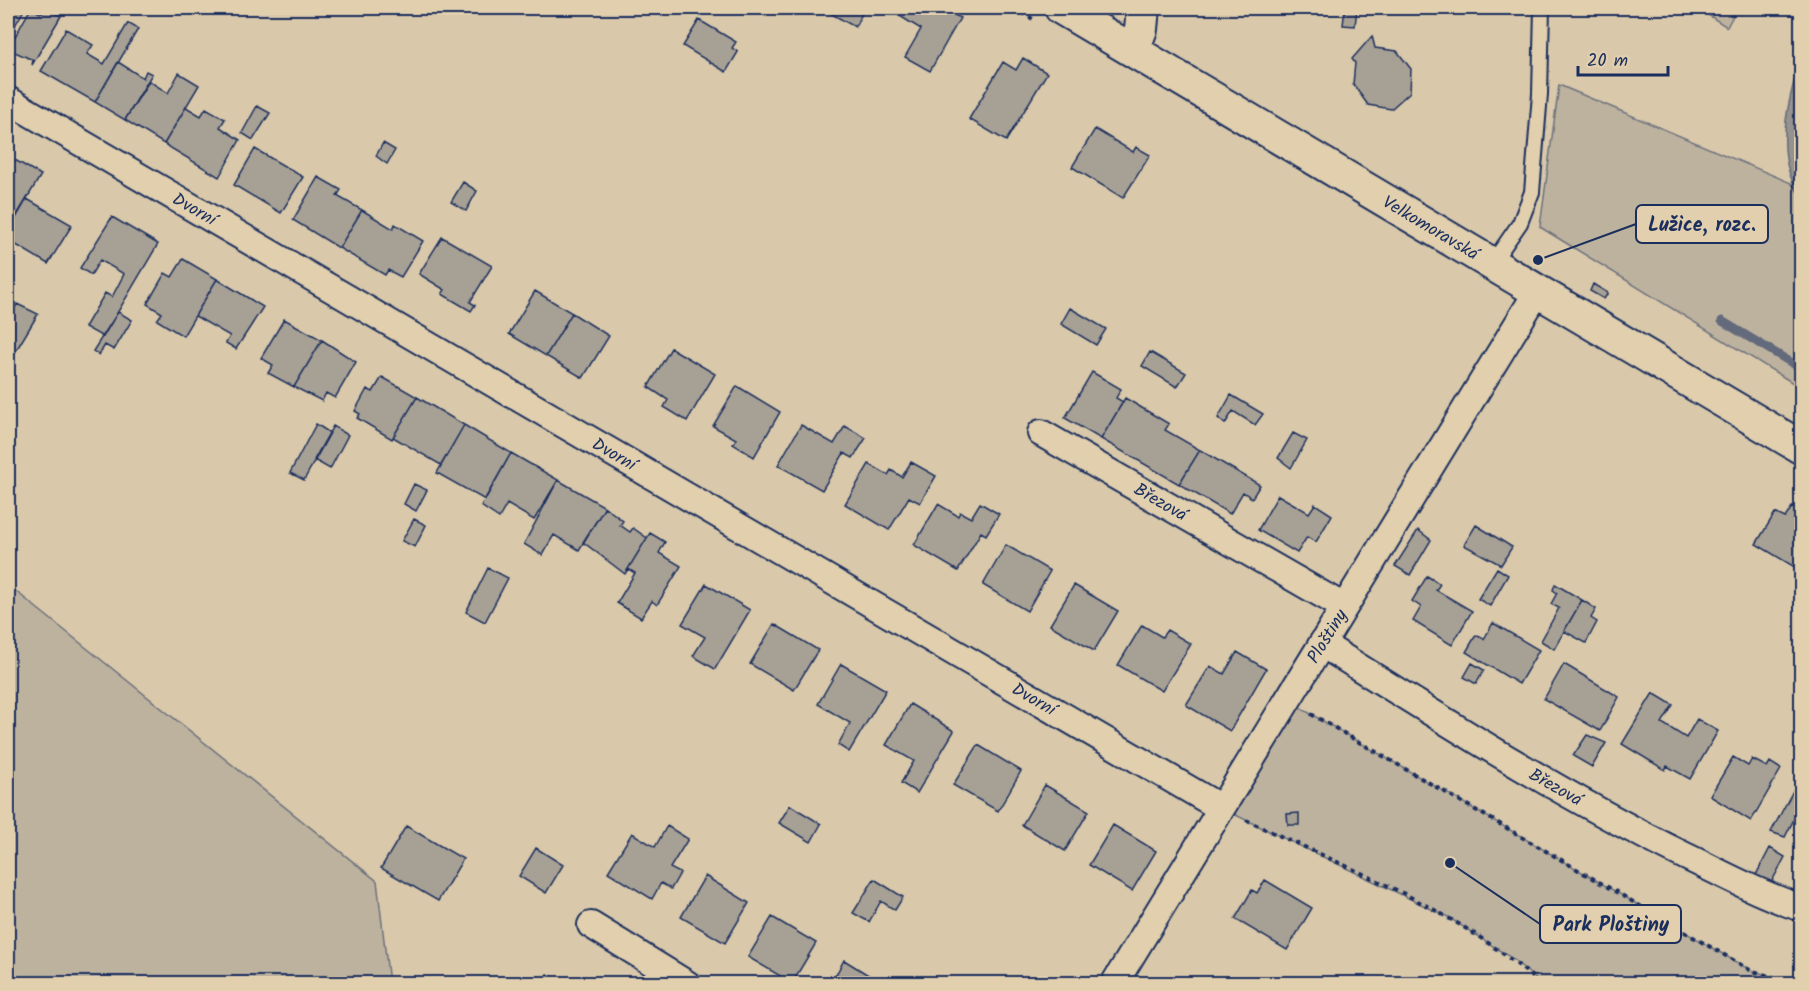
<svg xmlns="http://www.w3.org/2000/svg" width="1809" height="991" viewBox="0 0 1809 991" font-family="Kalam,sans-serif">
<rect width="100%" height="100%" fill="#d9c9aa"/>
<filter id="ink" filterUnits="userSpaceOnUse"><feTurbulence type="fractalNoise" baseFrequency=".0167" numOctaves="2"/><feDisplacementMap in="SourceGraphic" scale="12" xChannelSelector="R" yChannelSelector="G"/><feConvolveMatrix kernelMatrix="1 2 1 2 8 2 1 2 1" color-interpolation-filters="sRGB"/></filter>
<g filter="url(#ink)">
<path fill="#bdb29e" stroke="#6c707e" stroke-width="1.5" d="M1697,8H1737L1727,27Z
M1559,85L1791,183L1801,196V388L1540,227Z
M8,585L377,881L389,983H8Z
M1287,700L1750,970L1795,983H1540L1513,959L1448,917L1221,808Z"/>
<path fill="#95928f" stroke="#646a7b" stroke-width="1.5" d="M1801,57L1802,196H1801C1772,157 1788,100 1801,57Z"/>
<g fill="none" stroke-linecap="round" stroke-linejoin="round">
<path stroke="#646a7b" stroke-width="9" d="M1722,321L1802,369"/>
</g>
<path fill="#a7a095" stroke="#1b2f5e" stroke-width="1.5" d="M8,8H25L8,38Z
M31,8L40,13L49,10L61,16L32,65L33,60L8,49Z
M821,8H865L855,27Z
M902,8H943L960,18L930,71L905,57L921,29L898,15Z
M1345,8H1357L1355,26L1343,25Z
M1420,8H1433V13L1420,12Z
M699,20L736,42L732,48L738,52L726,72L683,46Z
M128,23L138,29L95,102L41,71L66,29L93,45L87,54L104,64Z
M1372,36L1375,48L1397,51L1411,69L1410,92L1391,109L1368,105L1353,84L1355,63L1352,59Z
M1023,58L1047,73L1006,141L969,119L1003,62L1016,70Z
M118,62L143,78L146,71L152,74L125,120L95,102Z
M179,73L199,85L164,144L125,120L149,81L168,93Z
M257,106L270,113L253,140L242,133Z
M186,107L201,116L206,108L225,119L220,127L240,140L219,177L164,144Z
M1095,129L1133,152L1136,147L1150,155L1123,198L1072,167Z
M383,143L395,150L387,164L376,156Z
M255,149L303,177L281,213L234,185Z
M8,156L41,175L17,215L8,209Z
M318,177L341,190L337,196L362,210L339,248L293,220Z
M463,182L477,191L466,211L451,202Z
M27,199L72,225L48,264L8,240V232Z
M362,210L393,229L395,224L423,241L401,277L388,270L385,275L339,248Z
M112,217L158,244L103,337L85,327L105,293L112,297L124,274L100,260L91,275L80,268Z
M442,237L492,266L470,302L475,305L471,311L442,294L445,290L419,274Z
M183,259L217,279L183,336L157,320L162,313L147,304L165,273L172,277Z
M217,279L263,307L236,349L226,343L230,336L195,316Z
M1593,284L1608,293L1604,299L1590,291Z
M535,291L572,313L546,356L509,334Z
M17,304L38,314L14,354L8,351V321Z
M1070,308L1106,329L1096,345L1061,324Z
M118,312L132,320L114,350L105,345L99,355L93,351Z
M572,313L609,336L583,378L546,356Z
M284,319L322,340L294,387L268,373L273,365L261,358Z
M322,340L356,362L335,398L326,393L322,401L294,387Z
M671,348L715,374L687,421L664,407L668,400L648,387Z
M1150,352L1186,373L1177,387L1142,366Z
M1092,372L1121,389L1116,398L1123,402L1101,439L1065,418Z
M382,377L417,397L392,439L357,418L360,414L355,411L367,389L373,392Z
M737,386L780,412L754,457L733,444L736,439L713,426Z
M1231,395L1263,414L1255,425L1233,411L1225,424L1218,418Z
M417,397L464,425L441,465L393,437Z
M1125,398L1169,424L1165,430L1200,450L1179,484L1101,439Z
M316,424L330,433L304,480L290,473Z
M464,425L511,453L485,500L437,473Z
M801,425L834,444L845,426L866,438L853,458L844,453L822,490L778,465Z
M333,426L348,435L330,469L314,460Z
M1293,433L1307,440L1291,468L1278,458Z
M1200,450L1260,485L1252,498L1243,492L1230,514L1179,484Z
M511,453L558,480L534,520L507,504L499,518L481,506Z
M911,462L936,476L920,503L909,497L889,530L845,504L869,464L888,475L891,470L902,477Z
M558,480L605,507L579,550L554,535L542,555L524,544Z
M414,484L427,490L416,511L404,504Z
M1278,495L1309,513L1315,504L1332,515L1316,542L1307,537L1297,553L1258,530Z
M980,503L999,514L986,535L981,532L958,571L914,545L938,504L958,516L960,512L971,518Z
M605,507L623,521L620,525L630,532L633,528L647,538L625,574L583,542Z
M1792,507L1802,512V563L1798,569L1756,544L1775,513L1785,518Z
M414,519L426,525L415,547L402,541Z
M1476,525L1512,547L1501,565L1464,545Z
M1418,530L1431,540L1410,575L1395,566Z
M650,533L665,542L659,553L681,566L657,605L652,601L641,618L617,603L635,573L628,569Z
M1006,545L1050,571L1027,611L983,585Z
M488,568L508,578L485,622L466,612Z
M1497,568L1508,575L1490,606L1478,599Z
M1427,576L1440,584L1436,590L1472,611L1452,645L1413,621L1421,607L1412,601Z
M706,584L750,610L715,669L693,656L705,637L682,624Z
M1555,584L1582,600L1554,649L1541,641L1559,608L1551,604L1557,593L1553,590Z
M1074,585L1118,611L1094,651L1050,625Z
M1582,600L1596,609L1591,618L1597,622L1586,643L1564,631Z
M1493,623L1539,650L1519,684L1466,652L1476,635L1484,639Z
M774,624L818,650L794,690L750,664Z
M1142,625L1162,637L1167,630L1191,644L1162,691L1118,665Z
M1237,652L1266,669L1230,731L1186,705L1210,666L1224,674Z
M1472,663L1484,670L1476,684L1464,677Z
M841,664L886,690L849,752L838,745L850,723L818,704Z
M1564,664L1619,697L1600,731L1544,699Z
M1653,693L1673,705L1662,723L1686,738L1697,719L1718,731L1690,779L1667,766L1665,770L1622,744Z
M910,704L954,731L917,793L901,783L914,761L886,745Z
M1587,735L1606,743L1592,767L1573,756Z
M978,745L1021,771L998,811L953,785Z
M1733,757L1748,766L1752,759L1767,767L1770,762L1781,769L1751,821L1710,796Z
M1045,785L1089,811L1065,851L1022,825Z
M1795,787L1802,791V803L1785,837L1771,832Z
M790,805L821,824L811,842L779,823Z
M1299,813V825H1288L1287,814Z
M1113,825L1156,851L1132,891L1089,865Z
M406,826L463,859L438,901L381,868Z
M667,826L688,839L670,868L680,873L671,889L661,883L652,899L608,872L632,833L655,847Z
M536,848L563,865L546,893L519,876Z
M1770,848L1785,857L1771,883L1756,875Z
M705,876L749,903L725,943L681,917Z
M874,879L903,897L895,910L881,901L869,922L853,913Z
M1265,880L1312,908L1287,950L1235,919L1252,890L1257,893Z
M772,917L816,943L792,983L748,957Z
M844,960L883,984H831Z
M547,974L564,984H541Z"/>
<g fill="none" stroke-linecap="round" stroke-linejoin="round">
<g stroke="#1b2f5e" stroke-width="18">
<path id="service" d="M1493,262L1520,223L1532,192L1540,94L1542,8"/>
</g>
<g stroke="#1b2f5e" stroke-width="30">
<g id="minor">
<path id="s1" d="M8,100L1221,808"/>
<path id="s2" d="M1041,433L1344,607"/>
<path id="s3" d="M1322,644C1440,718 1559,794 1685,856C1723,874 1761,895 1802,908"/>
<path d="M591,925L687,984"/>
<path id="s4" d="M1114,984L1539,289"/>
</g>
</g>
<g stroke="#1b2f5e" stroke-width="36">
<g id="tertiary">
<path id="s5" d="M1061,8L1802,448"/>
<path d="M1133,50L1141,29L1143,8"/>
</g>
</g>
<path stroke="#1b2f5e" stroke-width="4" stroke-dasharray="4.5 4.5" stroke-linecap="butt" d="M1013,8L1033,19
M1311,714L1750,970L1795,984
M1246,820C1346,868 1457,908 1540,984"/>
<use href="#service" stroke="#e1cfad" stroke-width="14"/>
<use href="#minor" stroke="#e1cfad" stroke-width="26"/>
<use href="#tertiary" stroke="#e1cfad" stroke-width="32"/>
</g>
</g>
<g text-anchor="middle" stroke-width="5" stroke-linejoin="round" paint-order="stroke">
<g font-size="18" fill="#1b2f5e" stroke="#e1cfad">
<text dy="6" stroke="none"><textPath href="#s1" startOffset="216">Dvorní</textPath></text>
<text dy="6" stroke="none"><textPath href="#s5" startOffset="430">Velkomoravská</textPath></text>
<text dy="6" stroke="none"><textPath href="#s1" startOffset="702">Dvorní</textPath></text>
<text dy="6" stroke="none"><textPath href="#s2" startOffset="138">Březová</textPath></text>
<text dy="6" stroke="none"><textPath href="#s4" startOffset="408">Ploštiny</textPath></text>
<text dy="6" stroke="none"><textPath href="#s1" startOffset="1188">Dvorní</textPath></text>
<text dy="6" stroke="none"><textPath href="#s3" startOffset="274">Březová</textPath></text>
</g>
</g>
<path fill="none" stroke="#1b2f5e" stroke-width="2" d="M1538 260L1636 224M1450 863L1540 924"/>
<g fill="#1b2f5e" stroke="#e1cfad" stroke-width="2">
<circle cx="1538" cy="260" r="6"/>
<circle cx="1450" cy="863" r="6"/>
</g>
<g fill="#e1cfad" stroke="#1b2f5e" stroke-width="2">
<rect x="1636" y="205" width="132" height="38" rx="6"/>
<rect x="1540" y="905" width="141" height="38" rx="6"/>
</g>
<g font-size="20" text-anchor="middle" font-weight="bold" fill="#1b2f5e">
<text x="1702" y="231">Lužice, rozc.</text>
<text x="1611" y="931">Park Ploštiny</text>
</g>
<rect width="1809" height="991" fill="none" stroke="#e1cfad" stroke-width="30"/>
<rect x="15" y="15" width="1779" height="961" fill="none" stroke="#1b2f5e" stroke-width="2" filter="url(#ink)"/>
<path d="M1578 66v9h90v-9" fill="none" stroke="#1b2f5e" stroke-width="3"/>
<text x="1587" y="66" font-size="18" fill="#1b2f5e" stroke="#e1cfad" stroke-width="4.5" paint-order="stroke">20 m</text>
</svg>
